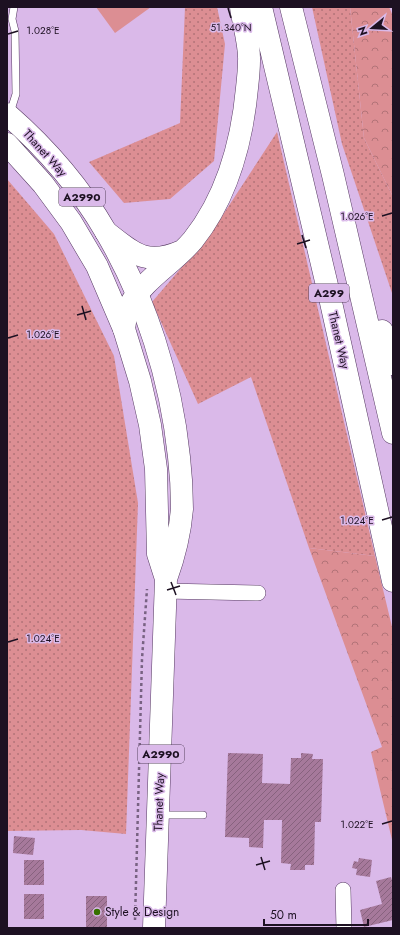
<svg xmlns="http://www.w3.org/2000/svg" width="400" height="935" viewBox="0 0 400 935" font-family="Jost,sans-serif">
<defs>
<pattern id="grass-dots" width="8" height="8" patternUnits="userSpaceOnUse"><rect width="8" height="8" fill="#dc8e93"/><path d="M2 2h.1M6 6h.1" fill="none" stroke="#b27378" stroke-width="1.8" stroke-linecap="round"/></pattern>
<pattern id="forest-crowns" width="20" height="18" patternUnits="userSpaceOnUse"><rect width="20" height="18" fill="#dc8e93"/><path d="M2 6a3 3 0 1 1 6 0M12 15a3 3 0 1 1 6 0" fill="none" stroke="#b27378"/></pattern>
<pattern id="building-hatch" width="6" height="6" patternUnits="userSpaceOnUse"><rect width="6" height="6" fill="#a6799b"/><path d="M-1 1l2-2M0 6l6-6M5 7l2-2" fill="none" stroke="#87627e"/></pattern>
</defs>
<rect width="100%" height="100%" fill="#dab9e9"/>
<path fill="url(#grass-dots)" d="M185,7H217L225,44L214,161L170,199L124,203L89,162L180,123Z
M312,7H350L364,138L393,197V296L342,144Z
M277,132L375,556L309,548L251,377L198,404L152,302L211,233Z
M7,179L54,234L114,356L138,503L126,834L81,830L7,831Z"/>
<path fill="url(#forest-crowns)" d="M350,7H389L393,16V197L364,138Z
M309,548L375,556L393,631V844L371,752L382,747Z"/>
<path fill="#dc8e93" d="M96,7H151L115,33Z"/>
<path fill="url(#building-hatch)" d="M228,753L263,754L262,783L290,784L291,758H301V753L313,754L312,759H323L321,822H315L314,865H305V870H290L291,864L281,863L282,820H264L263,848L249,847V838L225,837Z
M14,836L35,838L33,855L13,853Z
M359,858L372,860L370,877L356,875L357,869L352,868L354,861L358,862Z
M24,860H44V885H24Z
M391,877L393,884V920L364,927L360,910L382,904L376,881Z
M24,894H44V919H24Z
M86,896H107V928H86Z"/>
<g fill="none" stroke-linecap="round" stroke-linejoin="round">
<g stroke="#563a62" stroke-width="8">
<path id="service" d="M10,113L16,94L15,31L12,19L14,7
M161,815H203"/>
</g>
<g stroke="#563a62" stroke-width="16">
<path id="minor" d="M166,591L258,593
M343,890L344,928"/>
</g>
<g stroke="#563a62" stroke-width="23">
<path id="primary" d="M7,114C46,148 80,187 106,232C146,300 171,379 179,457C181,474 182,492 182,509C180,533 174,557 166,579L154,928
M7,144L43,184L71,222L97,266L124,329L140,381L150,425L156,469L158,554L166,579"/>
</g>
<g stroke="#563a62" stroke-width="23">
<path id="trunk" d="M261,7L330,298L393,581
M291,7L333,175L393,433
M106,232C133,253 146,267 182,251
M124,329C125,321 126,313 130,305C144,279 174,263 193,240C227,197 242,142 247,88C248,79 249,70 249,61C250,46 243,22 241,7
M382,331L393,364"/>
</g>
<path stroke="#786282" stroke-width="2.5" stroke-dasharray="3 3" stroke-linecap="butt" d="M135,920L142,659L147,589"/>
<use href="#service" stroke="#fff" stroke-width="7"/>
<use href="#minor" stroke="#fff" stroke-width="15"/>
<use href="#primary" stroke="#fff" stroke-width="22"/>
<use href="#trunk" stroke="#fff" stroke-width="22"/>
</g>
<path fill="none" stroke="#1d1122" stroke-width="1.5" d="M228,8L231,18M8,34L18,31M382,216L392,213M302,235L306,248M297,244L310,240M82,306L86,320M77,315L91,311M8,338L18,335M382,520L392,517M171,582L176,595M167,590L180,586M8,642L18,639M382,824L392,821M261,857L265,870M256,865L270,861"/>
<circle fill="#377100" stroke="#dab9e9" stroke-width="1.5" cx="97" cy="912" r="4"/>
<g text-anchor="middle" stroke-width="3" stroke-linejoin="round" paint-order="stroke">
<g fill="#dab9e9" stroke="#56435e" stroke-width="1">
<rect x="59" y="188" width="46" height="18" rx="3"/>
<rect x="309" y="284" width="40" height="18" rx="3"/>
<rect x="138" y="745" width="46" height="18" rx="3"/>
</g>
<g font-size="11" font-weight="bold" fill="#1d1122">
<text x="82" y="201">A2990</text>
<text x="329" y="297">A299</text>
<text x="161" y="758">A2990</text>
</g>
<g font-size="12" fill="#1d1122" stroke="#dab9e9">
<text transform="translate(45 153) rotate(48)" y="4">Thanet Way</text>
<text transform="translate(339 340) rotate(77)" y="4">Thanet Way</text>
<text transform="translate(159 802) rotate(-88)" y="4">Thanet Way</text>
</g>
<g font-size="12" fill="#1d1122" stroke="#dab9e9" text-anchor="start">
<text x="105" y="916">Style &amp; Design</text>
</g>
</g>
<g font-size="10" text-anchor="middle" fill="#1d1122" stroke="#dab9e9" stroke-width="3" stroke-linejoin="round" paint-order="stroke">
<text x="231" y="31">51.340°N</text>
<text x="43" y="34">1.028°E</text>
<text x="357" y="220">1.026°E</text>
<text x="43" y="338">1.026°E</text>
<text x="357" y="524">1.024°E</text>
<text x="43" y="642">1.024°E</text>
<text x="357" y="828">1.022°E</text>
</g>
<rect width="400" height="935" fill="none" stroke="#1d1122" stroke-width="16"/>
<g transform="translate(372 28) rotate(252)" stroke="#dab9e9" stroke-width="3" paint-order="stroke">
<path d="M0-3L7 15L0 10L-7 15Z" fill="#1d1122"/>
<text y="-6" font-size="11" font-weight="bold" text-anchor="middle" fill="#1d1122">N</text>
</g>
<path d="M264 919v6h104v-6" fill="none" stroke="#1d1122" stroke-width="2"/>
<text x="270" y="919" font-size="12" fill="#1d1122" stroke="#dab9e9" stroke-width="3" paint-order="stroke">50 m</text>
</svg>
